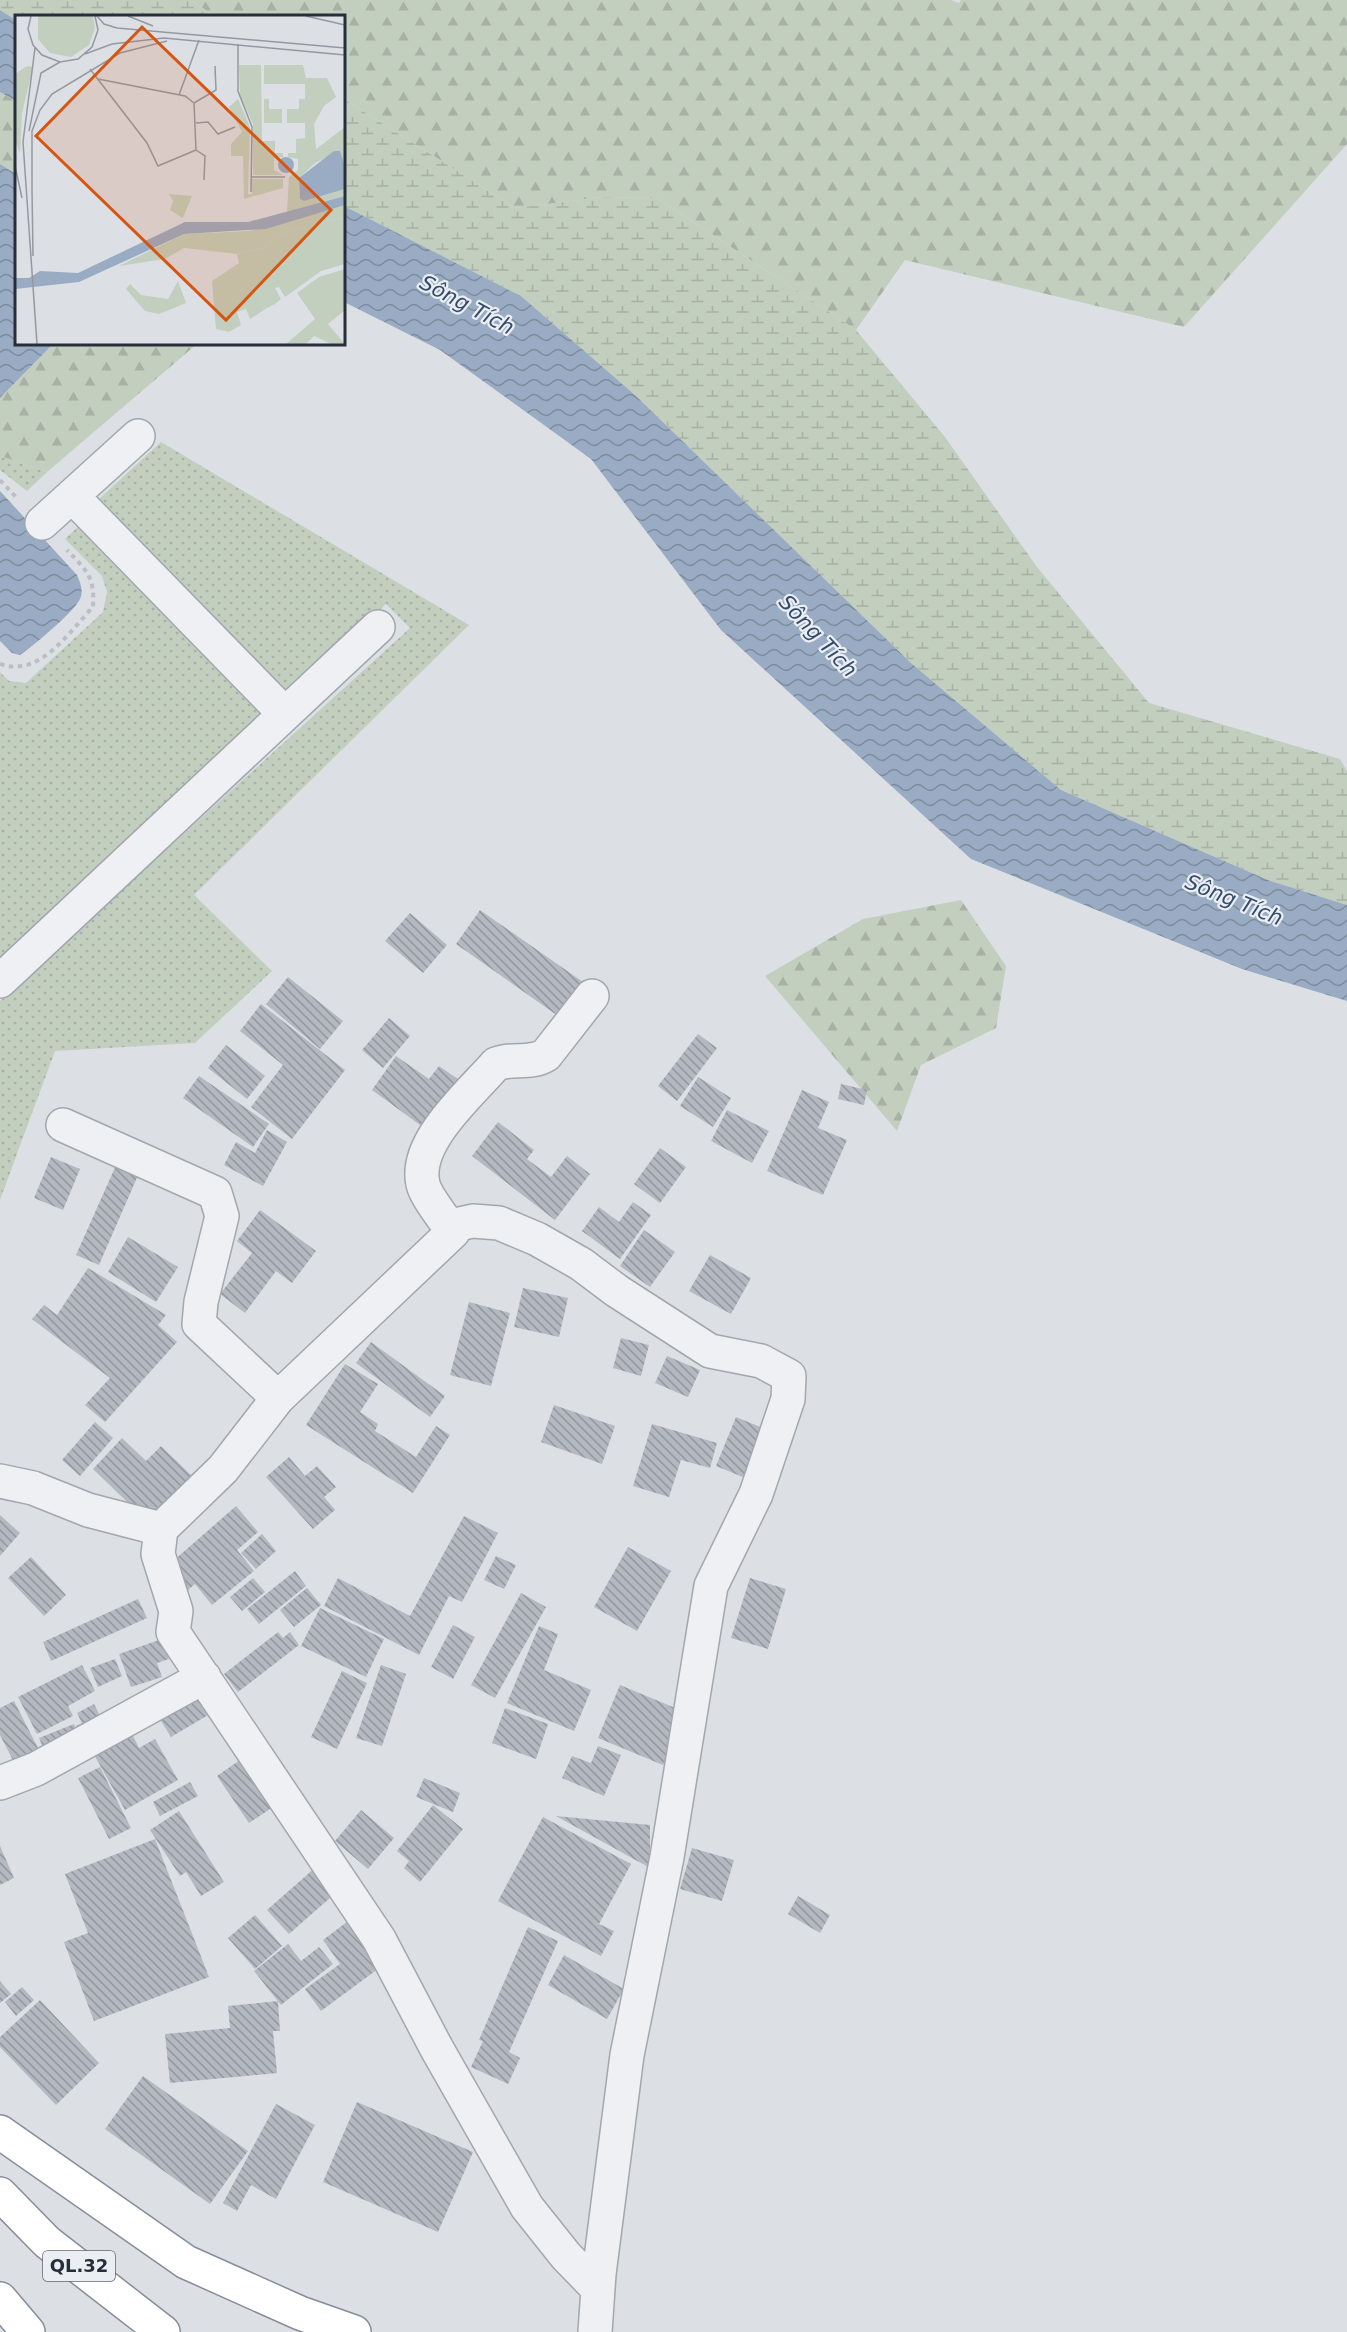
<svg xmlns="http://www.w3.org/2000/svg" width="1347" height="2332" viewBox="0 0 1347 2332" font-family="'DejaVu Sans',sans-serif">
<defs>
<pattern id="forest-firs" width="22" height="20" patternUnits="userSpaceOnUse" patternTransform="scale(1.5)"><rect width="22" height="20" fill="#c2cebe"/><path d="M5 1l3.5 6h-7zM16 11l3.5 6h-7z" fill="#a7b1a4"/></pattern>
<pattern id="wetland-marsh" width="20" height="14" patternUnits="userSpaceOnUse" patternTransform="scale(1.5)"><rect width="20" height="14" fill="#c2cebe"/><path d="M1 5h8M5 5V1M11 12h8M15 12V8" fill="none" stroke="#a7b1a4"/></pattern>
<pattern id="garden-dots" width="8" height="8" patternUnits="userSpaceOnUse" patternTransform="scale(1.5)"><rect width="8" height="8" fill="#c2cebe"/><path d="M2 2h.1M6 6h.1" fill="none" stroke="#a7b1a4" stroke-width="1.8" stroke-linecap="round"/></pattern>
<pattern id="water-waves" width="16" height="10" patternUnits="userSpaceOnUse" patternTransform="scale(1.5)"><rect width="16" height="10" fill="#99acc3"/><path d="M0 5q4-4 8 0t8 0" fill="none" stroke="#7d8c9f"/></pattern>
<pattern id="building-back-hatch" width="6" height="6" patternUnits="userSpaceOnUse" patternTransform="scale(1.5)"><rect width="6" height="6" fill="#b4b9c1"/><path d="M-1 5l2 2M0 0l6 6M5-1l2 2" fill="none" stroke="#92979e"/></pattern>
</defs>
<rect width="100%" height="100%" fill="#dce0e5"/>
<path fill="url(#forest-firs)" d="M190,0H951L959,3L961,0H1347V144L1184,327L905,260L856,330L657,198L604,197L515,208L344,99V16H215Z
M0,92L16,101V174L0,164Z
M53,344H197L47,472L0,456V398Z
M961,900L1006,966L996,1028L921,1065L897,1131L765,976L863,919Z"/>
<path fill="url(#wetland-marsh)" d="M0,0H190L215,16H16V20L0,10Z
M344,99L515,208L604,197L657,198L856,330L945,437L1037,567L1149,703L1340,759L1347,771V905L1268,880L1061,790L911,663L635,395L521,296L344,206Z"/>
<path fill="url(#garden-dots)" d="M161,442L469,625L194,895L272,971L195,1043L55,1051L0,1200V1001L410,628L386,604L287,695L99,499Z
M0,456L47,472L27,491L0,470Z
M80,525L263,713L0,964V672L9,681L26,683L103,612L107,592L102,576L65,539Z"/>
<path fill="url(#water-waves)" d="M0,10L16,20V101L0,92Z
M0,164L16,174V344H53L0,398Z
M344,206L521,296L635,395L911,663L1061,790L1268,880L1347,905V1001L1242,969L971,859L721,630L591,459L440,350L344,302Z
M0,491L77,575C80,582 84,591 80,599C75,611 32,647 20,655L12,653L0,641Z"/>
<path fill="url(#building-back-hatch)" d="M480,910L583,982L558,1016L456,944Z
M410,913L447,945L423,973L385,941Z
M288,977L343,1021L320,1049L266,1004Z
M261,1004L345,1070L292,1139L251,1107L283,1065L240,1031Z
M389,1018L410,1036L383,1068L362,1050Z
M698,1034L717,1048L677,1101L658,1086Z
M226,1045L265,1076L247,1099L208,1068Z
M396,1056L429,1079L439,1066L462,1082L427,1130L372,1090Z
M199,1076L269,1124L253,1147L183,1098Z
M698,1077L731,1098L713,1127L680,1106Z
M841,1084L867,1090L864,1105L838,1099Z
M802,1090L829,1102L818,1128L847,1140L823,1195L767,1171Z
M727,1110L769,1131L752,1163L711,1141Z
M498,1122L534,1150L527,1159L551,1177L567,1156L590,1174L555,1220L472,1156Z
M267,1130L287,1142L263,1186L224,1165L236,1142L255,1153Z
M660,1148L686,1167L660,1203L634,1184Z
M51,1157L80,1169L63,1210L34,1198Z
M117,1163L139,1173L99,1265L76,1255Z
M633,1202L651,1215L620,1259L582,1231L599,1207L619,1222Z
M260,1210L316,1251L292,1283L276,1271L245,1313L220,1294L252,1253L237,1241Z
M644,1230L675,1252L650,1287L620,1266Z
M128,1237L178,1267L156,1302L108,1272Z
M710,1255L751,1278L731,1314L689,1291Z
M88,1268L166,1315L158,1325L177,1342L105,1422L85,1405L110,1378L32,1319L44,1305L57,1315Z
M523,1288L568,1298L559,1337L514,1327Z
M469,1302L510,1313L491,1386L450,1375Z
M621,1338L649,1345L641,1376L613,1368Z
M371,1342L445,1396L430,1417L356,1363Z
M667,1356L700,1370L688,1397L655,1383Z
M345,1364L378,1384L360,1412L378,1424L375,1431L416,1457L436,1426L450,1435L413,1493L306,1425Z
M554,1405L615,1426L602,1464L541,1442Z
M736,1417L770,1431L750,1480L716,1466Z
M95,1422L113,1438L80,1476L62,1460Z
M652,1424L717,1443L710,1468L681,1460L669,1497L633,1486Z
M122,1438L146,1461L161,1446L191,1475L147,1521L93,1469Z
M289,1457L305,1476L317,1466L336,1487L324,1497L335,1510L313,1529L266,1477Z
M236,1506L258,1532L237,1550L254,1571L212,1605L195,1584L182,1595L172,1562Z
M0,1515L20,1533L0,1556Z
M464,1516L498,1533L462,1602L449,1596L419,1655L324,1606L338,1578L410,1616Z
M262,1534L276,1551L256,1569L241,1553Z
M628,1547L671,1571L637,1631L594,1607Z
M496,1556L516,1565L504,1589L484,1580Z
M31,1557L66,1595L44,1616L8,1578Z
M295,1571L306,1586L259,1624L247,1609Z
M253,1578L265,1592L242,1611L230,1597Z
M750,1578L786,1589L768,1649L731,1638Z
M307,1588L321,1605L294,1627L280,1610Z
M521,1593L546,1607L495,1698L471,1685Z
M138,1599L147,1618L51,1661L43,1642Z
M320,1608L384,1639L366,1677L301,1646Z
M453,1625L475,1637L453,1679L431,1667Z
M539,1626L558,1634L544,1670L591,1690L574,1731L507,1703Z
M278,1632L283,1638L290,1632L299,1645L238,1692L224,1674Z
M162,1639L169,1659L157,1663L162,1677L131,1687L119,1654Z
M115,1659L122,1676L98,1687L90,1668Z
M82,1665L95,1691L68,1706L73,1716L37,1734L18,1697Z
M381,1665L406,1674L382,1746L356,1738Z
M342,1671L367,1683L337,1749L311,1737Z
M620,1685L685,1712L663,1765L598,1738Z
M202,1689L215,1711L171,1737L158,1716Z
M14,1701L41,1754L16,1766L0,1735V1708Z
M94,1704L105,1726L81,1737L76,1726L82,1723L77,1713Z
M505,1708L548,1724L536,1759L492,1743Z
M74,1724L80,1739L45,1752L39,1738Z
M130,1730L139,1748L155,1739L178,1780L125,1810L92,1751Z
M598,1746L621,1755L604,1796L562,1778L572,1756L591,1763Z
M244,1757L276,1805L249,1823L217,1776Z
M100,1767L131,1828L109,1839L78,1778Z
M424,1778L460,1793L453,1812L416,1797Z
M190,1782L198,1796L160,1816L153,1802Z
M433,1805L463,1829L420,1882L404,1868L409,1861L397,1851Z
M361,1810L394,1838L368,1869L335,1841Z
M179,1811L224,1882L201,1896L186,1872L180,1876L150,1830Z
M556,1816L650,1825V1868Z
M543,1817L631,1864L599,1924L614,1931L601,1956L498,1901Z
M155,1839L209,1977L94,2021L64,1942L88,1933L65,1874Z
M0,1846L14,1878L0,1885Z
M692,1848L734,1860L722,1901L680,1889Z
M317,1866L339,1890L289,1934L267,1910Z
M798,1896L830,1915L820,1933L788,1914Z
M255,1915L282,1946L255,1969L228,1938Z
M352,1918L386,1963L321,2011L305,1989L340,1964L323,1940Z
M528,1927L558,1941L509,2052L520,2058L508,2084L471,2067L483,2041L479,2040Z
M288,1944L301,1961L319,1947L333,1964L281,2005L254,1971Z
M564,1955L624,1989L607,2019L548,1985Z
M0,1981L11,1994L0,2003Z
M22,1987L34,2000L16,2016L5,2002Z
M40,2000L99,2063L56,2105L0,2047V2037Z
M278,2001L280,2031H273L277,2073L170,2083L165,2034L230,2028L228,2006Z
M143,2076L248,2151L210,2204L105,2129Z
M357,2102L473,2152L438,2232L323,2182Z
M276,2104L315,2125L276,2199L251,2185L237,2211L223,2203Z"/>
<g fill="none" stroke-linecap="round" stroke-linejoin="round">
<g stroke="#a2a7ae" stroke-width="36">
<path id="minor" d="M72,496L285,714
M42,523L138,436
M0,981L378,627
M63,1125L215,1193L222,1216L201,1302L199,1324L278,1398
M453,1232C445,1220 426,1197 423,1184C413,1142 471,1093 496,1064C514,1057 530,1065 546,1055L592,996
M0,1481L33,1488L88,1510L161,1529L223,1469L278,1398L453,1232L450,1226L473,1221L499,1223L537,1239L581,1264L617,1291L710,1351L761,1361L789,1376L788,1399L756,1494L711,1586L667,1857L627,2055L599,2274L595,2332
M161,1529L158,1554L176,1611L173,1632L379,1939L437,2049L527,2207L566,2256L598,2289
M0,1783L36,1769L204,1677"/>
</g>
<g stroke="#858d9b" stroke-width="36">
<path id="highway" d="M0,2132L186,2262L300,2313L354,2332
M0,2194L47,2242L163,2332
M0,2299L28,2332"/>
</g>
<path stroke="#bbbec4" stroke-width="4" stroke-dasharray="4.5 4.5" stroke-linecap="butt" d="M0,480L16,497
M0,664C40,678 68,633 93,607C95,577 87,571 67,550"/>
<use href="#minor" stroke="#eff0f4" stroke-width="33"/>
<use href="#highway" stroke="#fff" stroke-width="33"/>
</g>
<g text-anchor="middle" stroke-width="4.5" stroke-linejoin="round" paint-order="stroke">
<rect fill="#ebeef3" stroke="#626872" stroke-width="1.5" x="43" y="2251" width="72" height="30" rx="4.5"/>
<g font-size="18" font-weight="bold" fill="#272e3a">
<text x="79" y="2272">QL.32</text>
</g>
<g font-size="21" font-style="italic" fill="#354b6b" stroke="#ebeef3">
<text transform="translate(467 305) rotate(28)" y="7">Sông Tích</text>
<text transform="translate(818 636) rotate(47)" y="7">Sông Tích</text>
<text transform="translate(1234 900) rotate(22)" y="7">Sông Tích</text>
</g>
</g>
<g transform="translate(15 15)">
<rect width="330" height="330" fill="#dce0e5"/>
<path d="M23,1H78L80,13L74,30L56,42L35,38L23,24ZM12,51L18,52L7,98L5,139L0,123V59ZM249,84H254V94H267V108H249ZM284,84H290V108H272V94H284ZM251,268L260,289L252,293L241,273Z" fill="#c2cebe"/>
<path d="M330,112V151L325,136L300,148L284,163L285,184L289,186L330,174V181L272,197L274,162L283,157L292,141ZM154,179L177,181L168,203L155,195L158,186ZM330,202V249L306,256L270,282L264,272L260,273L266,284L260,289L251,269L241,273L252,293L235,304L231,294L222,297L226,310L214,317L201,314L197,266L224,248L222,239L249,233L259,220ZM330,254V295L313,309L330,329H316L299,321L291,329H271L300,304L282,278L304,262ZM163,266L171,288L144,299L130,296L111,274L115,269L126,280L153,284Z" fill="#c2cebe"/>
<path d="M330,190V202L259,220L249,233L222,239L169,233L150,244L104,251L169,219L234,216Z" fill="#c2cebe"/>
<path d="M224,50H246L247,126H260V138H268V142L259,143V155L268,160H238V109L225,80ZM249,50H288L291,63H312L321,82L309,91L299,109L301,134L283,157L274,162L283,155V144L273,142V138H281V124L290,123V69H249ZM223,84L235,112L233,179H237V164H268V173L229,184L228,141H216V129L227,117L214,92Z" fill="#c2cebe"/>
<path d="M319,136H325L330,151V174L289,186L285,184L284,163ZM263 150a8 8 0 1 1 16 0a8 8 0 1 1-16 0ZM330,181V190L251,214L169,219L64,267L0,274V263H14L25,256L63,258L170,207H233Z" fill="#99acc3"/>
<path fill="none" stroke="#9499a1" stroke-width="1.5" d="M16,1L13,14L18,30L27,40L45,47L63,44L77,32L83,15L80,1M82,1L89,9L102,13L330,33M113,1L138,11M291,1L330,10M223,29V76L237,112L236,177M20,33L8,127L22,329M70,39L97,29L149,23L330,40M75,54L132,128L143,151L181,135L179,88L201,75L200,51M83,64L170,81L179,88M164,80L184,25M181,108L193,107L203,119L220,112M14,116L26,58L45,47M181,135L190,141L189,165M0,151L7,183M236,162H270M17,175L18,241M17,179V116L25,95L37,79L105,38L152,26"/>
<path fill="#d55511" fill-opacity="0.15" stroke="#d55511" stroke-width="3" d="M127,12L316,195L211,305L21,121Z"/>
<rect width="330" height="330" fill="none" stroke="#272e3a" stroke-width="3"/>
</g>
</svg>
